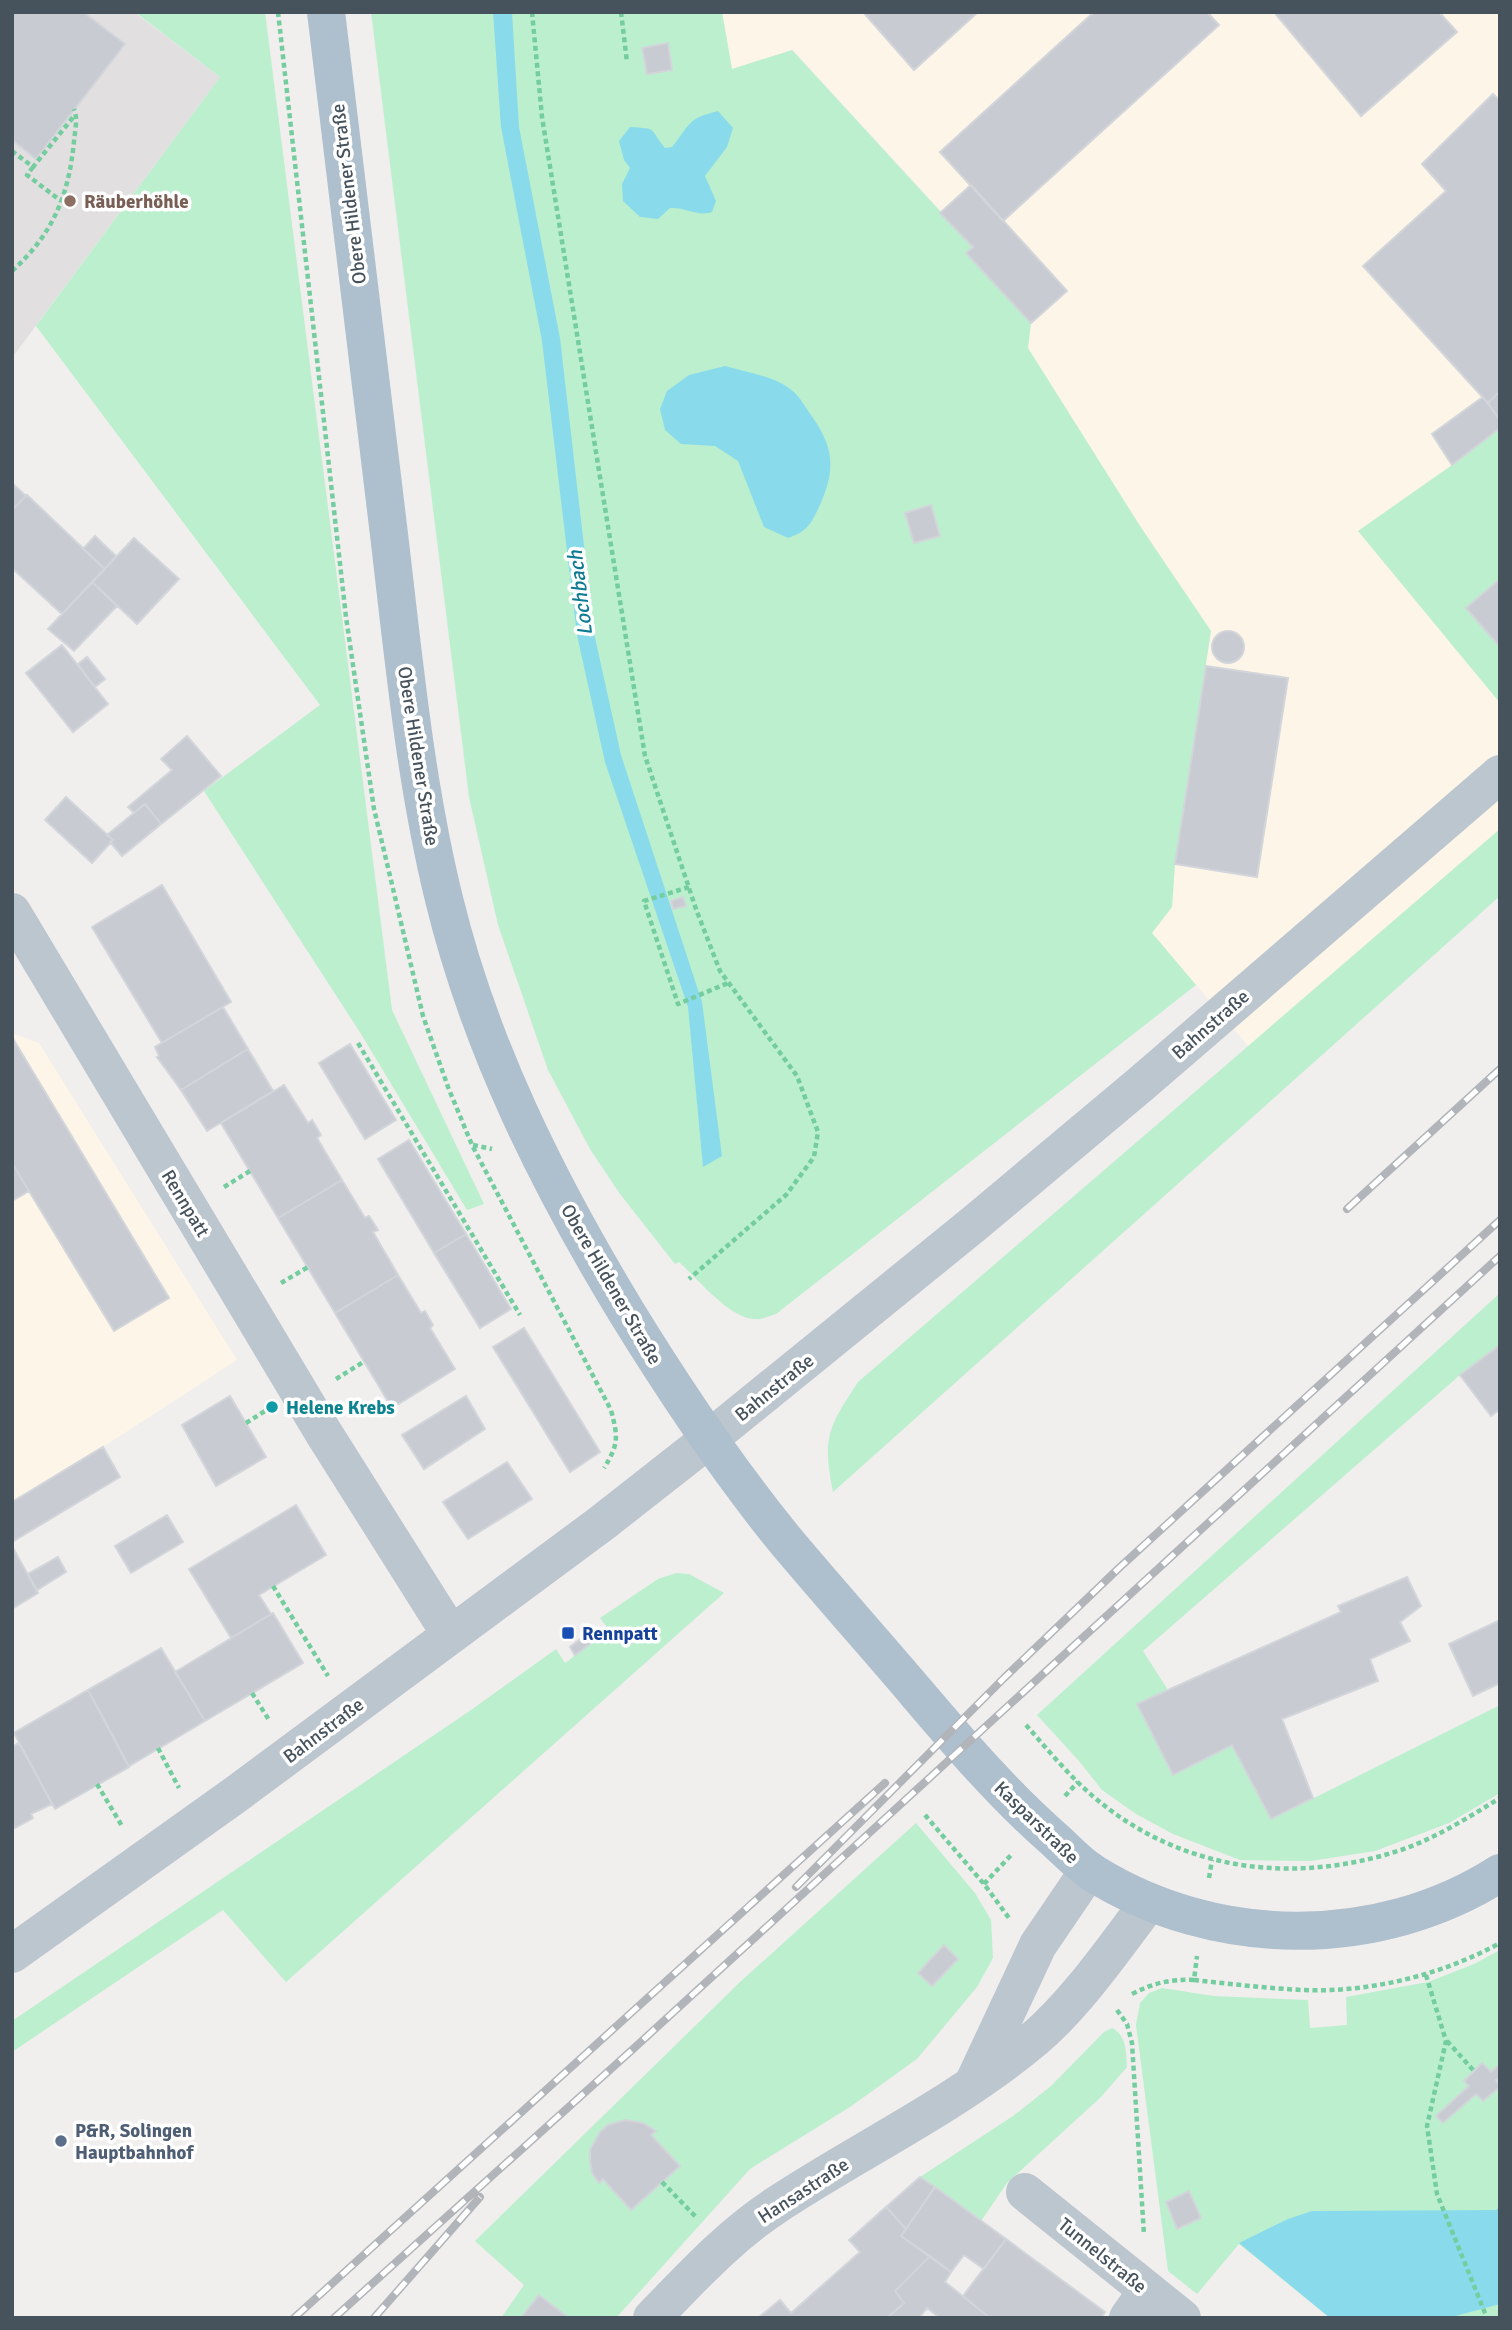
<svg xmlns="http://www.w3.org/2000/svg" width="1512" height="2330" viewBox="0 0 1512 2330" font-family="Signika,sans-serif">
<rect width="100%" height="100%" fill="#f1eeee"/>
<path fill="#fcf5e8" d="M722,12H1500V829L1248,1046L1152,933L1172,907L1175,864L1211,631L1140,526L1028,348L1031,323L966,253L973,246L793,50L732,69Z
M12,1033L39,1043L237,1360L103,1447L12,1502Z"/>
<path fill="#e2dfe0" d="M12,12H134L220,77L12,358Z"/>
<path fill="#bcefce" d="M135,12H265L392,1010L484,1204L467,1210L361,1034L204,791L320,705L36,326L220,77Z
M371,12H722L732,69L792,50L973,247L966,253L1031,323L1028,348L1140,526L1211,631L1175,864L1172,907L1152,933L1196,985L776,1314C769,1316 761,1320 754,1319C729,1318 697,1278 679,1262L675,1264L620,1194L590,1149L548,1070L498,925L469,797Z
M1500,428V703L1358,531L1452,465Z
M1500,829V896L833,1492C822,1437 828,1428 858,1382Z
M1500,1293V1345L1460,1375L1143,1651L1168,1690L1137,1705L1173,1774L1232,1745L1272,1819L1500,1705V1793L1449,1823L1375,1851L1311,1861L1240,1860L1173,1834L1136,1814L1102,1790L1079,1761L1037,1715Z
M676,1573L689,1574L724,1593L286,1982L223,1910L12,2052V2021L471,1710L556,1649L565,1663L609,1630L600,1618L658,1579Z
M916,1823L975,1893L991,1920L993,1958L977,1987L917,2059L850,2107L750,2169L616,2318H501L524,2285L475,2241L740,1982Z
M1500,1950V2318H1330L1239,2244L1197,2294L1168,2271L1136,2025L1140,2003L1149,1993L1162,1988L1214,1996L1308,2000L1310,2028L1347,2025L1346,1997L1428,1982L1474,1964Z
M1112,2028C1127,2035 1126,2053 1127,2067L1101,2097L1007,2183L981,2221L920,2177L1013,2116L1051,2086L1104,2032Z"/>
<path fill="#89dbec" d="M493,12H512L519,127L560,338L594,633L621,755L702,1002L722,1156L703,1167L688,1007L605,762L577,635L542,341L501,127Z
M718,111L733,128L727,147L705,176L716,201L712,212C698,217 685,207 670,208L658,219L640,217L623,201L622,184L630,168L624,160L619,141L630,127C659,129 648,127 665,148L672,147C691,124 686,119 718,111Z
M725,366C748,373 777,376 795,393C801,399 806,408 811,415C834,447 836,469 820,505C811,524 808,531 788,538L764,527L738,461L715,446L681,444L665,430L660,409L667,391L689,375Z
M1500,2206V2304L1448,2318H1330L1239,2243L1288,2219L1312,2211L1496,2210Z"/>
<path fill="#c8cbd1" stroke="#d2d5da" stroke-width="2" d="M12,12H83L125,44L36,159L12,140Z
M863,12H978L914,70Z
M1094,12H1207L1219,25L1003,221L940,152Z
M1274,12H1439L1457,32L1361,116Z
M668,43L672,70L647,74L642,48Z
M1493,94L1500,101V391L1488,403L1363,266L1446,191L1422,164Z
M971,185L1067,291L1031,323L966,253L973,247L940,213Z
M1500,391V420L1488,403Z
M1483,397L1500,420V428L1452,465L1432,434Z
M12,483L26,496L12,510Z
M27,495L105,569L62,614L12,568V510Z
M931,505L940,536L914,543L905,513Z
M95,536L116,556L105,569L83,549Z
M134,538L179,579L137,624L92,582Z
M1500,579V647L1466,608Z
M92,582L117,606L74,651L48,629Z
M1212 647a16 16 0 1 1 32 0a16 16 0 1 1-32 0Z
M62,645L108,704L73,732L26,673Z
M87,657L105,679L95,687L78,664Z
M1206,666L1288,678L1257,877L1175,864Z
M187,736L221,776L161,824L145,804L134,813L128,807L172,770L161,759Z
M66,797L113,840L92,863L45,820Z
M145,804L161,824L122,856L110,842L113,840L107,835Z
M162,885L231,1002L162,1043L92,927Z
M683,897L686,906L673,909L671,901Z
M223,1007L248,1049L181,1090L157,1057L159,1056L155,1047Z
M12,1037L169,1298L114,1331L12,1163Z
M350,1044L396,1120L365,1139L319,1063Z
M248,1049L273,1091L207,1131L181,1090Z
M284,1085L308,1123L312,1120L321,1135L317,1138L342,1180L278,1218L221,1123Z
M409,1140L466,1234L434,1253L378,1159Z
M12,1163L29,1191L12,1201Z
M342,1180L365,1218L369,1216L378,1230L373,1232L398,1275L335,1313L278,1218Z
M466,1234L511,1309L480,1328L434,1253Z
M398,1275L421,1313L425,1311L433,1325L430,1328L455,1369L392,1408L335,1313Z
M524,1328L600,1452L570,1472L493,1347Z
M1500,1345V1409L1491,1416L1460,1375Z
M230,1396L266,1457L216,1486L182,1425Z
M466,1396L485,1429L424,1469L402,1435Z
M103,1447L120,1477L12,1542V1502Z
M507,1462L532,1499L468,1539L443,1502Z
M296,1505L326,1555L259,1595L271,1614L231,1638L189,1569Z
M167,1515L183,1542L131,1573L115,1546Z
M12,1546L38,1593L12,1609Z
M58,1557L66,1572L37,1590L28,1574Z
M1407,1577L1421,1606L1400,1622L1410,1641L1370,1659L1378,1681L1282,1719L1313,1798L1271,1819L1232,1745L1173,1775L1137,1704L1341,1612L1338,1606Z
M273,1613L303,1663L205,1721L175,1672Z
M1500,1620V1683L1473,1696L1449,1644Z
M592,1630L598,1638L575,1655L570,1647Z
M161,1648L205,1721L129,1766L88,1690Z
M88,1690L129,1767L55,1809L14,1733Z
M19,1743L52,1804L31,1814L33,1818L15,1828L12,1823V1747Z
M944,1945L958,1959L932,1986L918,1973Z
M1482,2063L1491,2072L1500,2064V2077L1496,2080L1500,2087L1483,2101L1476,2094L1443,2123L1436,2116L1469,2086L1464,2081Z
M625,2120L643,2123L656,2131L651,2135L680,2166L631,2210L603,2179L599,2183L592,2173L590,2161V2150L600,2132L608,2125Z
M920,2177L935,2187L906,2229L886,2207Z
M935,2187L1006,2239L984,2269L964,2255L951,2272L901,2236Z
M1189,2191L1201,2218L1177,2229L1166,2202Z
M886,2207L906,2229L901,2236L930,2256L895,2291L904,2303L887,2318H758L780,2300L791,2313L860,2252L849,2240Z
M1006,2239L1105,2312L1101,2318H990L963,2296Z
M930,2256L951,2272L945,2282L990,2318H940L927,2308L919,2318H887L904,2303L895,2291Z
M539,2295L569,2318H521Z"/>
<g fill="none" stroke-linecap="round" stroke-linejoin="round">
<path stroke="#74cd9e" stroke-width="4.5" stroke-dasharray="5 3.5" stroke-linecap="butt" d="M278,12L346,617L374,809L390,876L423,1016L448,1087L472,1145L611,1410C618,1437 619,1444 604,1468
M532,12L542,117L645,756L696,909L720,971L797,1076L818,1132L814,1157L786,1195L689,1279
M621,12L627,62
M12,151L33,167L75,115
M33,167L27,175L61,201
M12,271C53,234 69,195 74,141C75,131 78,119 74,109
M689,887L644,901L678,1004L728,983
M358,1043L520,1315
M473,1145L492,1149
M224,1187L250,1171
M281,1283L308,1267
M336,1379L365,1361
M246,1423L265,1411
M273,1586L328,1676
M252,1693L269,1720
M1026,1725C1048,1750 1070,1777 1095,1798C1183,1872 1294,1885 1401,1850C1436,1838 1469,1817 1500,1798
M158,1748L179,1788
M97,1784L122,1826
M1065,1796L1078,1782
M925,1815L984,1884L1009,1918
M1209,1878L1212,1860
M984,1884L1012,1854
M1426,1975L1446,2041L1427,2126L1437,2194L1487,2318
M1194,1980C1230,1984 1266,1988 1302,1990C1369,1993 1442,1975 1500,1943
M1132,1994C1153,1983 1171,1979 1194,1980L1197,1956
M1117,2010L1127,2024L1132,2043L1144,2235
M1447,2041L1474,2071
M662,2182L696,2217"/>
<path stroke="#bcc6ce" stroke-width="38" d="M12,912L323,1432L451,1635
M12,1954L235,1795L602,1523L709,1439L975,1223L1142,1083L1500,774
M973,2084L1038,1945L1089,1870
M1025,2192L1182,2318
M652,2318C692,2277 730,2235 778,2204C862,2149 955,2105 1033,2040C1076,2004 1115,1947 1149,1902
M1128,2318L1147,2291"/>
<path stroke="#aebfcd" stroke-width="38" d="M326,12C346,183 367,354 388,526C403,651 414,777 444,899C480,1047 548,1183 627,1313C675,1391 727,1469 785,1540C826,1589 868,1636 909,1684C955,1738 1001,1793 1055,1840C1067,1851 1079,1864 1093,1873C1215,1949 1378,1951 1500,1873"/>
<g stroke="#b1b4b9" stroke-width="8">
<path id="rail" d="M1347,1209L1500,1069
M796,1887L1004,1678L1119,1568L1500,1220
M294,2318L885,1783
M334,2318L632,2050L1500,1256
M374,2318L480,2197"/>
</g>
<use href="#rail" stroke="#fff" stroke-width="5" stroke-dasharray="16" stroke-linecap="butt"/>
</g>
<circle fill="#8d6e63" stroke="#fff" stroke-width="2.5" cx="70" cy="201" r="7"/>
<circle fill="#0f9aa8" stroke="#fff" stroke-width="2.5" cx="272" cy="1407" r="7"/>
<rect fill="#1a4fb4" stroke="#fff" stroke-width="2.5" x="561" y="1626" width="14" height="14" rx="3.5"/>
<circle fill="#5c6f8a" stroke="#fff" stroke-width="2.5" cx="61" cy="2141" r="7"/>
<g text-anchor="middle" stroke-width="7" stroke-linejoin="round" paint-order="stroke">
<g font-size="19" fill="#46525c" stroke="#fff">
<text transform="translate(348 194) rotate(-97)" y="7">Obere Hildener Straße</text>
<text transform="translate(419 756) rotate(81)" y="7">Obere Hildener Straße</text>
<text transform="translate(1210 1024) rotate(-41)" y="7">Bahnstraße</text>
<text transform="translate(186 1203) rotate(59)" y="7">Rennpatt</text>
<text transform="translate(612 1284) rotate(60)" y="7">Obere Hildener Straße</text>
<text transform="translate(774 1387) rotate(-39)" y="7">Bahnstraße</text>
<text transform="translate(323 1730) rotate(-37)" y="7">Bahnstraße</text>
<text transform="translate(1037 1822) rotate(44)" y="7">Kasparstraße</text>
<text transform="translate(803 2190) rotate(-33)" y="7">Hansastraße</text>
<text transform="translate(1103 2255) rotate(39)" y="7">Tunnelstraße</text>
</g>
<g font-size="19" font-weight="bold" fill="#785e54" stroke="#fff" text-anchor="start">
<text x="84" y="208">Räuberhöhle</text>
</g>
<g font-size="19" font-weight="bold" fill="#0d838f" stroke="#fff" text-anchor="start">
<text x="286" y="1414">Helene Krebs</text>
</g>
<g font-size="19" font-weight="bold" fill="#164399" stroke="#fff" text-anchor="start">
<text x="582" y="1640">Rennpatt</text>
</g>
<g font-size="19" font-weight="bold" fill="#4e5e75" stroke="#fff" text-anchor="start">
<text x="75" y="2137">P&amp;R, Solingen<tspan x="75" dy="22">Hauptbahnhof</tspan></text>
</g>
<g font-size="21" font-style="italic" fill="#0d7b93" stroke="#fff">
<text transform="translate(580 593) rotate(-97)" y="7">Lochbach</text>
</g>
</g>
<rect width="1512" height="2330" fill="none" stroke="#46525c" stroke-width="28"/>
</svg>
